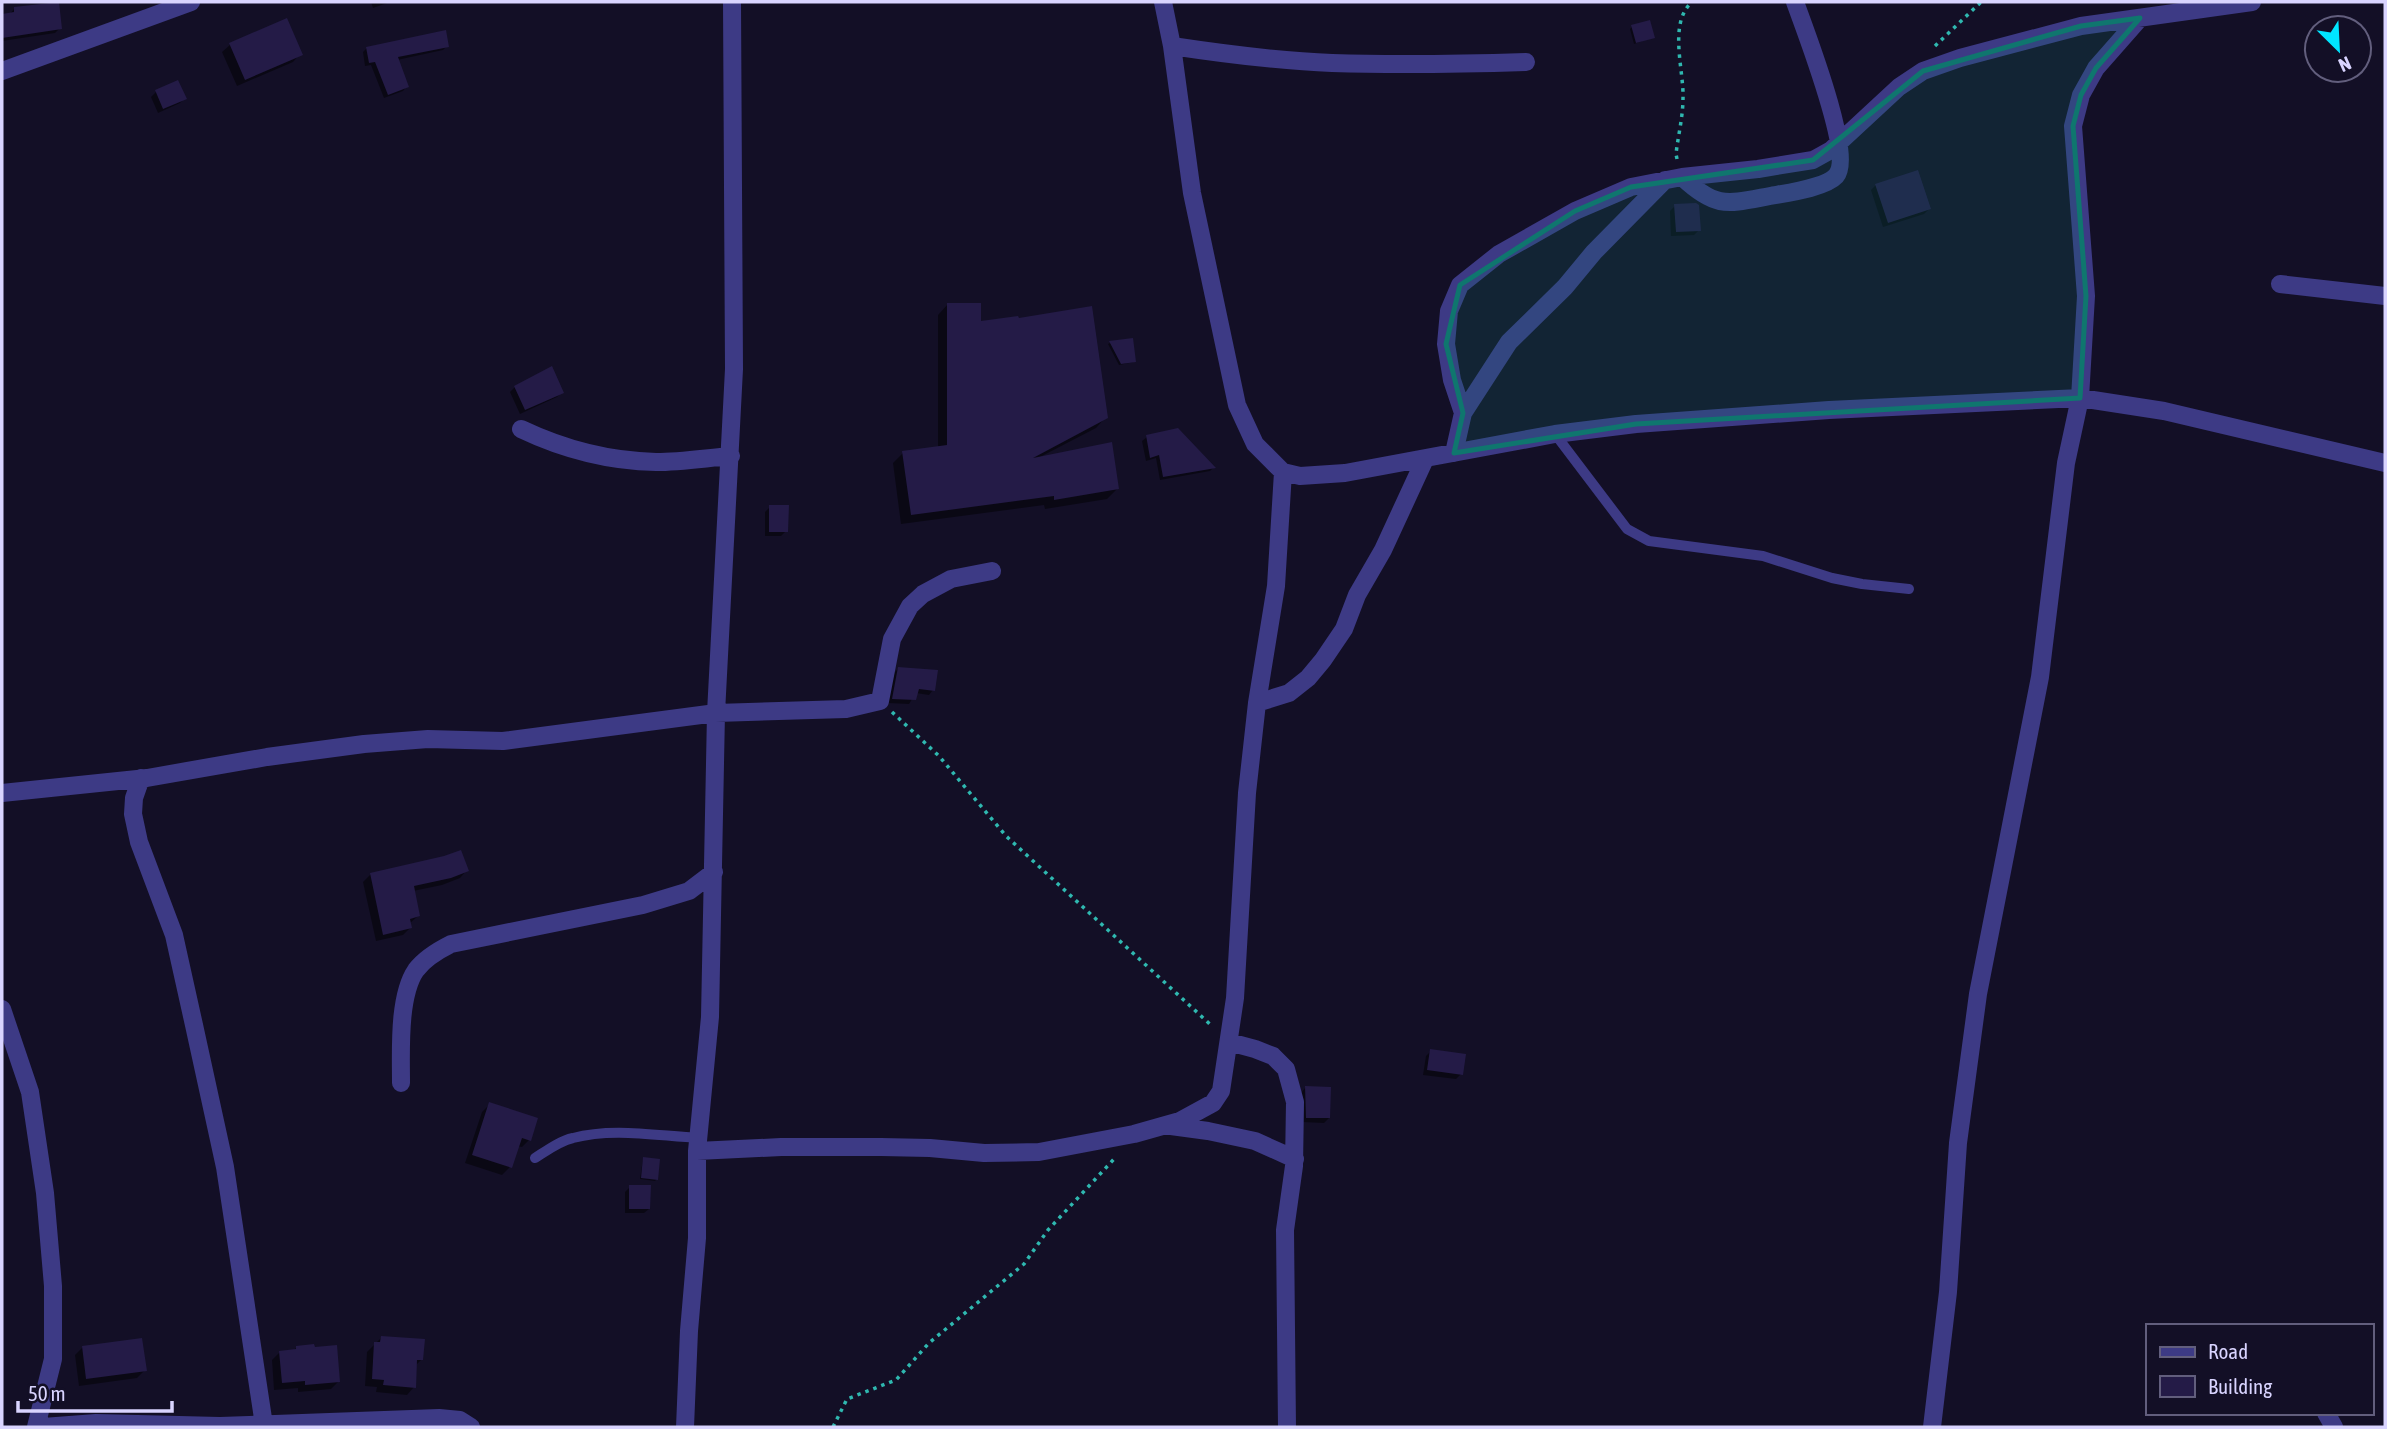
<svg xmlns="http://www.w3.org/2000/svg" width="2387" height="1429" viewBox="0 0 2387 1429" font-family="'Asap Condensed',sans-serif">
<rect width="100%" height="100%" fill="#130f26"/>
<path fill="#0007" d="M371,2H390L373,8Z
M14,9L60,28L55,33L2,41V16L9,15Z
M1632,27L1653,37L1634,44L1630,29Z
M230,45L300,54L293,62L237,86L222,52Z
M447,46L443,50L397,60L407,86L403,91L384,98L371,65L365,66L363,52L367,48Z
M178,82L185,98L180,103L158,113L151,97L156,92Z
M1876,185L1929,209L1924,214L1883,227L1871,190Z
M1675,206L1699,230L1694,235L1671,236L1670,211Z
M948,304L979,323L1106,417L1096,428L1040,457L1117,489L1107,499L1045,509L1044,505L901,524L893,463L903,453L938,448V315Z
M1110,343L1134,362L1119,365L1108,344Z
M515,387L562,392L557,397L520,414L510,392Z
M1147,437L1213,468L1210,471L1160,480L1156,458L1146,461L1142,441Z
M770,507L786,531L781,536H765V512Z
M899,668L933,690L929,695L916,693L909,704L888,703L894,673Z
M467,870L460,878L442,885L413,891L418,916L409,924L410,928L403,935L376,941L363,882L370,875Z
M1431,1051L1461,1074L1456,1079L1423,1075L1426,1056Z
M1305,1088L1329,1118L1324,1123L1302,1122L1301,1093Z
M490,1104L529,1140L522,1147L517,1146L510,1167L502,1175L465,1163L482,1112Z
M643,1159L657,1179L655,1181L640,1179Z
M630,1187L649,1209L644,1213H625V1192Z
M381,1338L422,1359L415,1366L414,1387L407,1395L376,1392L377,1387L365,1386L367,1352Z
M83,1347L145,1370L137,1378L79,1386L75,1355Z
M297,1347L339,1381L331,1389L298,1392V1388L274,1390L272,1360L280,1352L293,1351Z"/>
<path fill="#241b47" d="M59,2L62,29L2,38V14L14,12V7Z
M287,18L303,55L245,80L229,43Z
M1650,20L1655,38L1636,43L1631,25Z
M446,30L449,47L398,57L409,87L388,95L375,62L369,63L366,47Z
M178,80L187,99L163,109L155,90Z
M1918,170L1931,209L1888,223L1875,184Z
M1696,203L1699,205L1701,231L1676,232L1674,204Z
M947,303H981V321L1018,316L1019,318L1092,306L1108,418L1033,458L1112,442L1119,489L1054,500V496L911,515L902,451L947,445Z
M1133,338L1136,362L1121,364L1109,341Z
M552,366L564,393L525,410L514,386Z
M1178,428L1216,468L1163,477L1159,455L1150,458L1146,435Z
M769,505H789L788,532H769Z
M898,667L938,670L935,691L919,689L916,700L892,699Z
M461,850L469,871L451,878L414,886L420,916L410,919L412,928L383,935L370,873L444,856Z
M1430,1049L1466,1054L1463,1075L1427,1070Z
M1305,1086L1331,1087L1330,1118H1306Z
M489,1102L538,1118L531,1141L522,1138L512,1168L472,1155Z
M643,1157L660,1159L658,1180L641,1178Z
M629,1185H651L650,1209H629Z
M381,1336L425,1339L423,1360H417L416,1388L383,1385L384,1380L372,1379L374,1342H380Z
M142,1338L147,1371L86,1379L82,1346Z
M314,1344L315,1347L337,1345L340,1382L305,1385V1381L282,1383L279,1351L296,1349V1346Z"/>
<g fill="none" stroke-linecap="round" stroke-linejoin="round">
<path stroke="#2fb8b0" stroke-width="3.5" stroke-dasharray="3.5 5" stroke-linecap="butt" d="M1935,46L1981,2
M1677,159L1676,154C1678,136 1683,117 1683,98C1684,70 1668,23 1692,2
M892,712L939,756L1006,836L1213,1027
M833,1427L847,1399L896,1380L929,1343L1024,1264L1048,1230L1115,1158"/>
<path stroke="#3d3a85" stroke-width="10" d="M1555,434L1627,529L1649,541L1763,556L1832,578L1862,584L1909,589
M535,1158C546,1151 559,1141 573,1138C613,1127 658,1136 699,1138"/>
<path stroke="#3d3a85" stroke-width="18" d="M1163,2L1172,46L1192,193L1237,405L1255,444L1283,472L1300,476L1345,473L1555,434L1636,424L1829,410L2080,398L2164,411L2385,463
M1172,46C1225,54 1279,61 1332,63C1397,65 1461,64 1526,62
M2,71L191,2
M1682,177C1716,209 1727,204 1770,196C1786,193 1825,188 1836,176C1854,156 1805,30 1795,2
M2280,284L2385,296
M1463,413L1452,380L1446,344L1449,311L1460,285L1499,254L1575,211L1631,187L1682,177L1758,169L1813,160L1831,150L1899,87L1923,71L1960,58L2081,26L2252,2
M521,429C563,449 609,461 656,462C681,462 706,458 731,456
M1454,453L1463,413L1509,342L1565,287L1594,252L1665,180
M1257,703L1289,693L1308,678L1323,660L1344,629L1357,595L1383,550L1425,459
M141,778L134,798L133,814L139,842L174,935L194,1025L225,1167L264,1425
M2,793L147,778L267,757L364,744L428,739L503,741L716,713L846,709L880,701L892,639L910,606L923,594L951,579L992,571
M2,1009L30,1092L45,1193L53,1286V1359L36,1427
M1229,1042L1255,1049L1273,1056L1286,1069L1295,1102L1294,1166L1285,1230L1287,1427
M401,1083C401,1052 398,996 416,970C425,958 439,950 451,944L643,905L689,891L714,872
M1171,1126L1208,1131L1255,1141L1295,1159
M697,1151L781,1147H881L930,1148L984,1153L1039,1152L1134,1134L1180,1121L1213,1103L1221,1091L1235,998L1247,793L1257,703L1276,586L1283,472
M2326,1413L2334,1427
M43,1427L96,1423L220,1426L439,1418L460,1420L471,1427
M685,1427L689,1331L697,1238V1151L710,1017L716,713L734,369L732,2
M1932,1427L1948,1292L1958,1143L1978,994L2040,677L2066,463L2080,398L2086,296L2073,126L2081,95L2096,68L2140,18"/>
</g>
<path fill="#0f766e" fill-opacity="0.2" stroke="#0f766e" stroke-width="5" stroke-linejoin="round" d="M2140,18L2096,68L2081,95L2073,126L2086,296L2080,398L1636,424L1454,453L1463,413L1446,344L1460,285L1575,211L1631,187L1813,160L1923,71L2081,26Z"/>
<rect width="2387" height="1429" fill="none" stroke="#d9d4ff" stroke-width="7"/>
<rect x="2146" y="1324" width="228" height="91" fill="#130f26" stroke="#625e7d" stroke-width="2"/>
<rect x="2160" y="1347" width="35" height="10" fill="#3d3a85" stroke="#625e7d" stroke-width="2"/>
<text x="2208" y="1359" font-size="21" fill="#d9d4ff">Road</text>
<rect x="2160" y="1376" width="35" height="21" fill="#241b47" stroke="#625e7d" stroke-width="2"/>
<text x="2208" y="1394" font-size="21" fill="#d9d4ff">Building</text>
<g transform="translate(2338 49) rotate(156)"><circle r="33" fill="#130f26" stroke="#625e7d" stroke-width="2"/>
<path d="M0-5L12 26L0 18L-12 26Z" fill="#00e5ff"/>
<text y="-10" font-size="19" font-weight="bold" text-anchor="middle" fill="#d9d4ff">N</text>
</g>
<path d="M18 1401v10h154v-10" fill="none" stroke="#d9d4ff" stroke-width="3.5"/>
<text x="28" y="1401" font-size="21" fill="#d9d4ff" stroke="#130f26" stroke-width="5" paint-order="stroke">50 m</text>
</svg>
